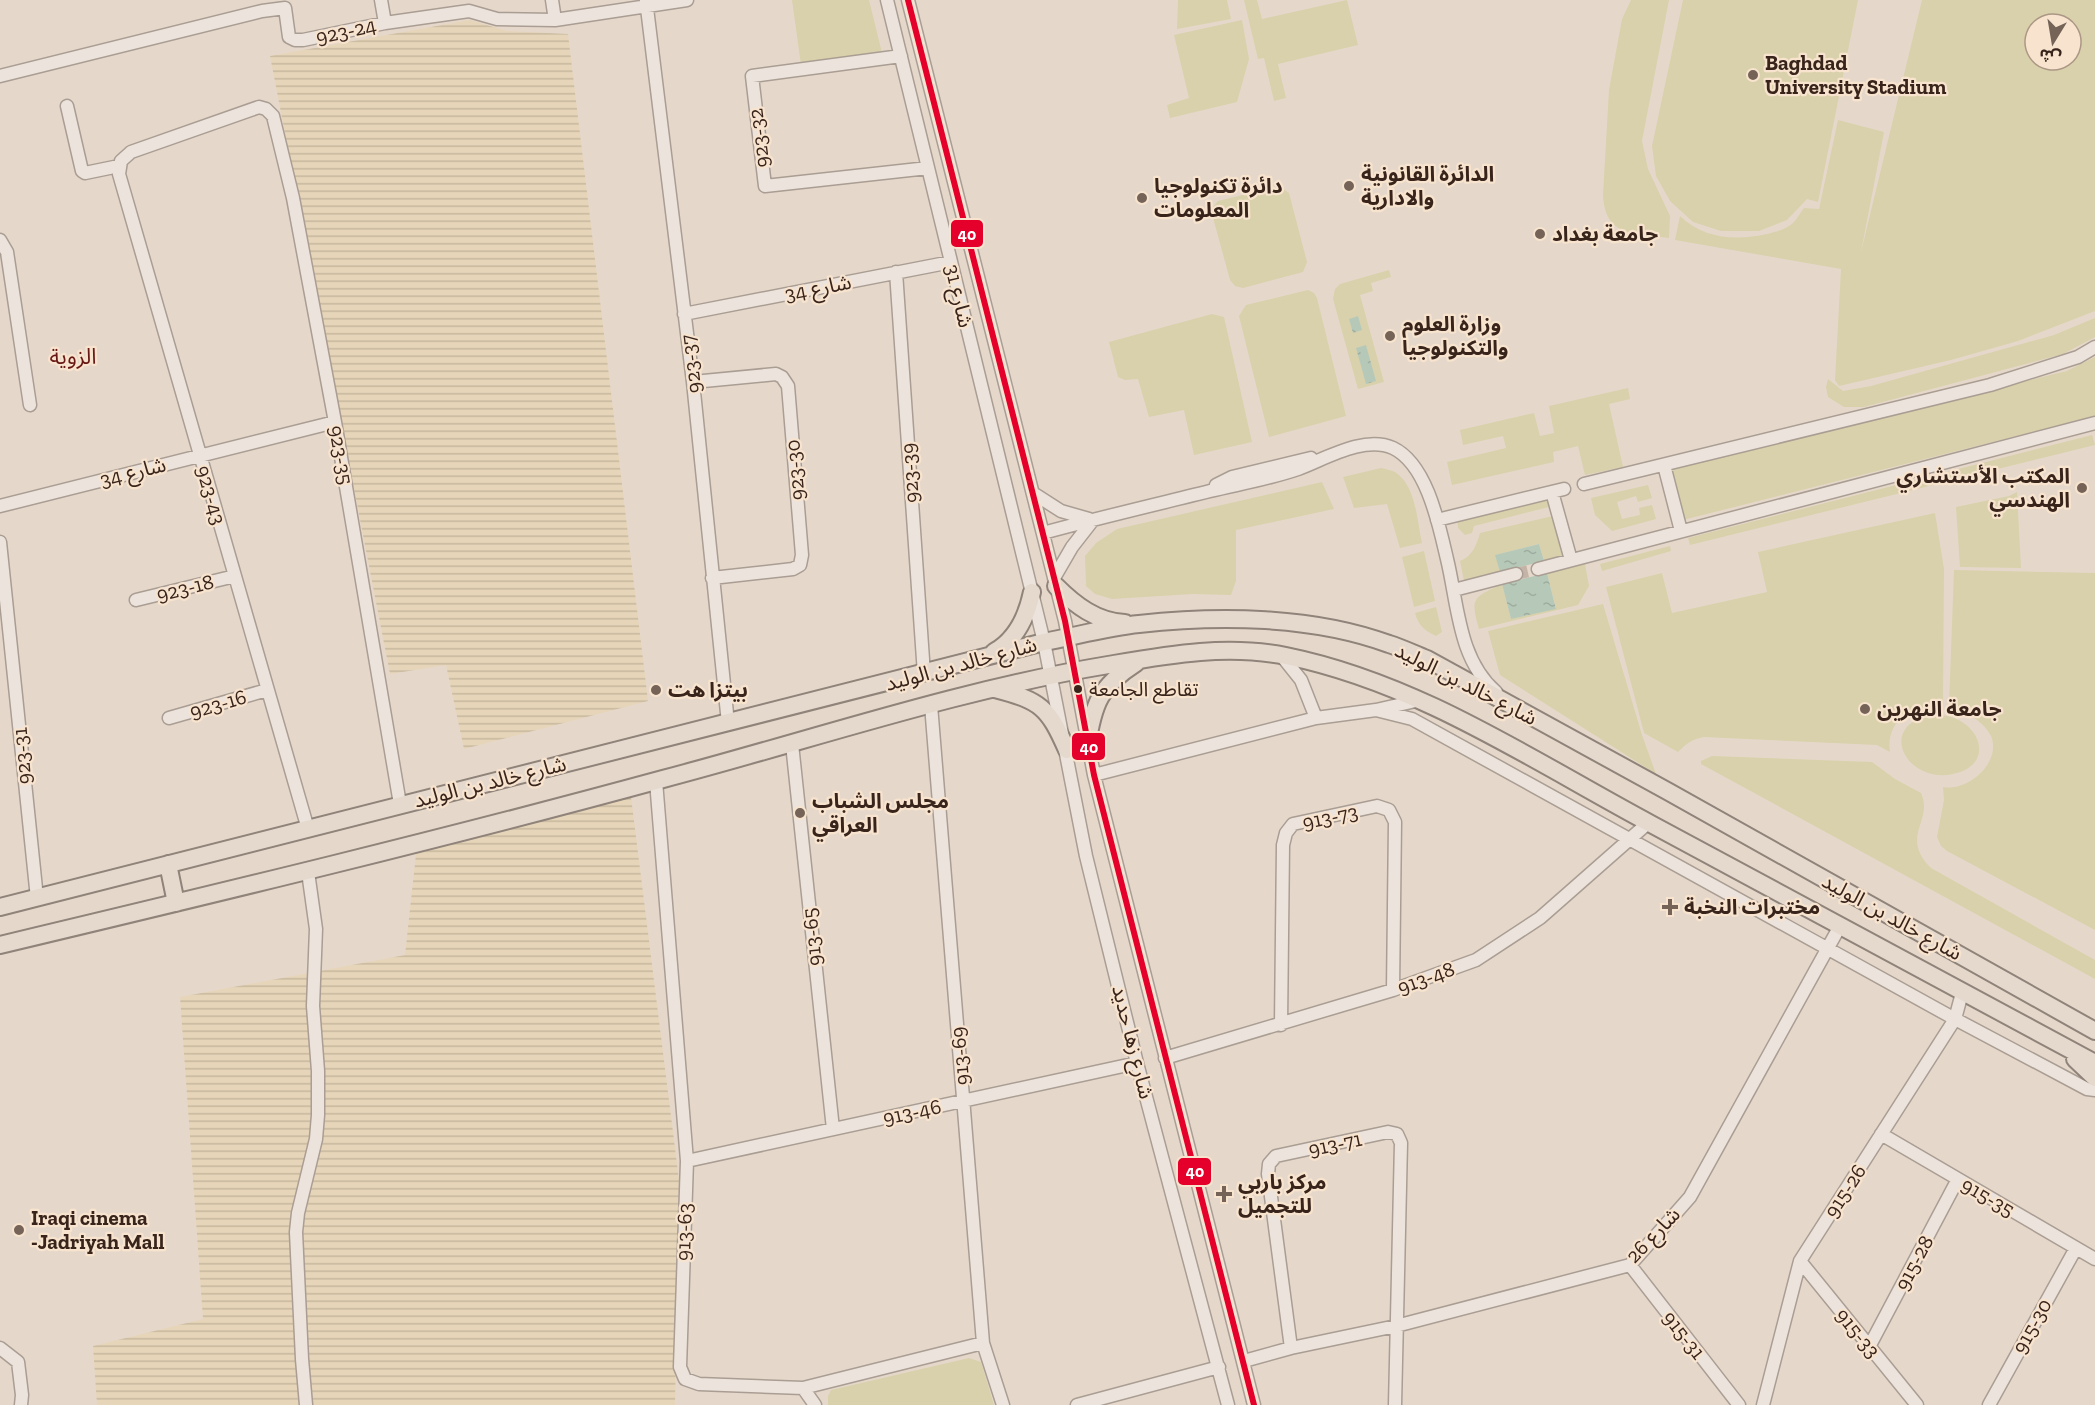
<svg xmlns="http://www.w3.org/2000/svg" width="2095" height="1405" viewBox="0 0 2095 1405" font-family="'Zilla Slab','Noto Sans Arabic',serif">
<defs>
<pattern id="farmland-rules" width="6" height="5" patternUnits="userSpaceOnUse" patternTransform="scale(1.5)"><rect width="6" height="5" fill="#e6d5b9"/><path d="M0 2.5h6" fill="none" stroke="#c6b79e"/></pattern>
<pattern id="water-ripples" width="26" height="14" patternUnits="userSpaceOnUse" patternTransform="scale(1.5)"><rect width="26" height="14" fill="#b6c9b9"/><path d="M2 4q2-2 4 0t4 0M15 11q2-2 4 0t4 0" fill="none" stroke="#9dac9e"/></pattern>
</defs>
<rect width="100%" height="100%" fill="#e5d8ca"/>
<path fill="url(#farmland-rules)" d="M470,20L507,31L568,34L648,701L464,749L446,665L390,674L270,56Z
M631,797L679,1180L675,1405H97L93,1346L203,1319L180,997L405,955L416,854Z"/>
<path fill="#d9d1ab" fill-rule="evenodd" d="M792,0H869L883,57L801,65Z
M1178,0H1227L1231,19L1177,29Z
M1244,0H1257L1262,19L1347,0L1358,45L1278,64L1286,98L1274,101L1264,58L1258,59Z
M1631,0H1669L1642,141L1648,169L1670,216L1669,238C1635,233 1605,238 1603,195L1609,90L1622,19Z
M1683,0H1858L1818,202L1807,199L1787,220L1759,231H1721L1693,222L1670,201L1656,176L1652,146Z
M1922,0H2095V311L2018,341L1951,360L1839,386L1835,380L1841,269L1675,240L1680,216C1704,239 1736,241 1767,234C1775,232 1787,229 1793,223C1797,219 1800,213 1804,208L1819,209L1838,120L1884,132L1861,252ZM2035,24H2071V60H2035Z
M1242,20L1249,59L1237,102L1170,118L1167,105L1189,98L1174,35Z
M1279,186L1289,193L1307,262L1303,272L1243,288L1235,286L1230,280L1212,214L1213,207L1218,201Z
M1389,270L1391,277L1371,283L1373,291L1360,295L1384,382L1358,389L1333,299L1335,289L1340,284Z
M1308,290L1314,293L1317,298L1346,416L1269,437L1239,316L1246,305Z
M1212,314L1224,317L1252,442L1194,455L1184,410L1149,417L1138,379L1125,380L1118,377L1109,342Z
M2095,318V337L2063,354L1864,407H1844L1828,397L1826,387L1828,379L1843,391L1871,386L2054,335Z
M2095,357V416L1683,520L1672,468L2067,371Z
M1628,388L1630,399L1609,404L1623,467L1585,475L1578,446L1553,452L1554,462L1452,485L1447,462L1506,448L1503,436L1463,445L1460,430L1534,413L1540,436L1554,433L1549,406Z
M2092,435L2095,445L1690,545L1688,538Z
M1381,468C1385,469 1391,470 1395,472C1416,485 1417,521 1422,543L1400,548L1387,504L1354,508L1343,477Z
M1322,482L1334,509L1236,530V581L1231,595L1193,594L1112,599L1095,594L1086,586L1085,556L1096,543L1117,529Z
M1648,485L1652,498L1638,502L1636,496L1617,502L1622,519L1640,515L1639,508L1652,505L1656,519L1612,531L1595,515L1591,498Z
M2017,492L2021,568L1960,567L1956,507L2009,496Z
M1543,499L1547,500L1549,507L1474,526L1472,533L1465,535L1458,528L1457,519Z
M1935,513L1944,569L1943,706C1914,703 1885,720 1890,752L1877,745L1704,737C1692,739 1686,744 1678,752L1644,733L1606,587L1662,573L1672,613L1767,592L1758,552Z
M1553,516L1562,556L1544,561L1539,544L1496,555L1500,572L1464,581L1460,561C1472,557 1477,544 1480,533Z
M1670,546L1671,551L1602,571L1600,564Z
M1424,551L1435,601L1414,607L1402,557Z
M1585,564L1589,586L1578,605L1479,629C1470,597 1473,598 1502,584L1511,619L1556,608L1547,573Z
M1954,570L2095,573V930L1947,851L1941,846L1937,837L1944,800L1943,787C1968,792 2002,762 1991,736C1984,722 1964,709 1949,706Z
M1603,604L1642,735L1656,774L1500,675L1488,631Z
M1436,607L1442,632L1436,636C1425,631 1418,625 1415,613Z
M1930,715C1977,710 2001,764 1953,774C1907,784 1876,727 1930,715Z
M1712,756L1872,762L1895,779L1921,793C1934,821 1899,836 1931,868L2095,960V979L1701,764V761Z
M969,1358L981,1362L994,1405H828V1396L831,1390Z"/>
<path fill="url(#water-ripples)" d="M1358,316L1362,330L1353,333L1349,319Z
M1366,345L1376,381L1366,384L1356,348Z
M1539,544L1544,561L1500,572L1495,555Z
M1547,573L1556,609L1511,619L1502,584Z"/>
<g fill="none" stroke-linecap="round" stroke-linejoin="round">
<path stroke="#c3b4a7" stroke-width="12" stroke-dasharray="12 6" stroke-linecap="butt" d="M1516,574L1538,569"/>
<g stroke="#aa9d93" stroke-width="15">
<path id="minor" d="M381,0L385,23
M552,0L555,20
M646,0L693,382L728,723
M887,0L1044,642L1086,856L1137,1063L1228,1405
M908,0L1065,621L1094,775L1254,1405
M901,56L752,76L765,186L928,168
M0,76L262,11L285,8L289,37L295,40H303L385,23L469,11L497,19L555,20L687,0
M67,106L82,171L85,173L119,166
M0,240L7,252L30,405
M896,272L924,674
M684,314L951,262
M693,382L776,374L782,377L788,386L802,555L800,565L793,569L712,578
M1664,465L1681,531
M1584,484L1990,385L2078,357L2095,347
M1216,485L1232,477L1311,458
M1552,492L1571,560
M1033,493L1061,511L1089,519
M0,506L335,422
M1437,520L1564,489
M1043,533C1098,518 1154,505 1210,491C1239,484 1269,479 1298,469C1325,459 1364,435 1393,448C1427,464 1439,525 1447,559C1458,604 1458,659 1496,692
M0,542L37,898
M1538,569L2095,423
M1054,578L1072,547L1093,520
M1454,590L1516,574
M136,600L235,576
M1281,655L1301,680L1316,718
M931,705L983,1343L1003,1405
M1376,710L1412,719L1955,1019L2087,1089L2095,1090
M169,718L267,690
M792,744L833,1129
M1094,775L1316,718L1376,710L1420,700
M656,781L687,1161L680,1367L685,1379L699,1384L803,1388L983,1343
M308,829L119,174L121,161L131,152L259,107L266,109L273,116L293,198L335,422L400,804
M1281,1025L1283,845L1286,833L1293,824L1377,806L1389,810L1395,822L1393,990
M1165,1058L1393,990L1476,960L1540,918L1648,823
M1881,1134L2095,1259
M687,1161L1137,1063
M1800,1261L1917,1405
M1630,1265L1739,1405
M1869,1347L1958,1179
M0,1348L18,1362L22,1395L21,1405
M1291,1348L1268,1174L1269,1164L1276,1156L1388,1132L1397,1134L1401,1143L1395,1405
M1244,1361L1291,1348L1396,1326L1630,1265L1690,1197L1840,926
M803,1388L815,1405
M306,1405L302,1359L296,1232L298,1213L316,1139L318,1115V1071L313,1006L316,929L308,872
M1077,1405L1219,1367
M1763,1405L1800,1261L1955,1019L1962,993
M1989,1405L2076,1248"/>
</g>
<g stroke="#8f837a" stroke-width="20">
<path id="major" d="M1056,586C1075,605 1097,622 1125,623
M994,652C1017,639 1027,616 1032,592
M995,689C1041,701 1048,707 1067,750
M1087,746C1093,704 1100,686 1136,663
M168,864L176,903
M0,907L1044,642C1076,636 1108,627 1139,624C1219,615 1313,616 1389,644C1402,648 1414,654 1427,659L1669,792L2095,1031
M0,945C222,892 443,839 663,779C811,740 957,690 1108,665C1167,655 1226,644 1286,656C1419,683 1533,761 1651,824C1799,905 1947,984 2095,1063
M2075,1059L2095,1078"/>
</g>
<use href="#minor" stroke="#ece4dc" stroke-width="12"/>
<use href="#major" stroke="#e5d9cd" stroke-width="16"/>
<g stroke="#f8e4ce" stroke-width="10">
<path id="bus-1" d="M908,0L1065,621L1094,775L1254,1405"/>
</g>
<use href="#bus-1" stroke="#e4002b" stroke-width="6"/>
</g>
<g fill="#756358" stroke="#f8e4ce" stroke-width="2">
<circle cx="1753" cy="75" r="6"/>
<circle cx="1349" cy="186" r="6"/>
<circle cx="1142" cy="198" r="6"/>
<circle cx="1540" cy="234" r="6"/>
<circle cx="1390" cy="336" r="6"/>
<circle cx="2082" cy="488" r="6"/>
<circle cx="656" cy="690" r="6"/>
<circle cx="1865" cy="709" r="6"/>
<circle cx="800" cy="813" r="6"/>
<path d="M1667 898h6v6h6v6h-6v6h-6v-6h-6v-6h6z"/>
<path d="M1221 1185h6v6h6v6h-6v6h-6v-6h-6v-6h6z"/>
<circle cx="19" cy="1230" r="6"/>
</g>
<circle fill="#39241b" stroke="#f8e4ce" stroke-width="2" cx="1078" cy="689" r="5"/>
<g text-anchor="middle" stroke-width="4.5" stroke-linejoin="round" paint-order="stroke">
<g font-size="20" fill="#39241b" stroke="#f8e4ce" text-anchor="start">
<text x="1089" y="696">تقاطع الجامعة</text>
</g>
<g font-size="21" fill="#39241b" stroke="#f8e4ce">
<text transform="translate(346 31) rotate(-12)" y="7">923-24</text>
<text transform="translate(759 138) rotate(-97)" y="7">923-32</text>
<text transform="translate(818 288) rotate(-11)" y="7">شارع 34</text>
<text transform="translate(959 296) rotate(77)" y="7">شارع 31</text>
<text transform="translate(691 364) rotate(-97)" y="7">923-37</text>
<text transform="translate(341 455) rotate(80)" y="7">923-35</text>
<text transform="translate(795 470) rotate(-95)" y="7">923-30</text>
<text transform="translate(133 472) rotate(-14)" y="7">شارع 34</text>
<text transform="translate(910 473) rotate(-94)" y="7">923-39</text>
<text transform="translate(211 495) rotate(74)" y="7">923-43</text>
<text transform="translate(185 588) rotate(-14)" y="7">923-18</text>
<text transform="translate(961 664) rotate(-15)" y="7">شارع خالد بن الوليد</text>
<text transform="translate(1466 684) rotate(27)" y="7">شارع خالد بن الوليد</text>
<text transform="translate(218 704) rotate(-16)" y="7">923-16</text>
<text transform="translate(22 756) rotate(-95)" y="7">923-31</text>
<text transform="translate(490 782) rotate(-14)" y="7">شارع خالد بن الوليد</text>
<text transform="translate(1330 817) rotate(-12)" y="7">913-73</text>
<text transform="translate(1892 917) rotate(29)" y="7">شارع خالد بن الوليد</text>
<text transform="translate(812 937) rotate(-96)" y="7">913-65</text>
<text transform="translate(1426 978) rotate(-20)" y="7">913-48</text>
<text transform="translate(1133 1042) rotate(76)" y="7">شارع زها حديد</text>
<text transform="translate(960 1056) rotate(-95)" y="7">913-69</text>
<text transform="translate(912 1112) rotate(-12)" y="7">913-46</text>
<text transform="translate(1335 1144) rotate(-12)" y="7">913-71</text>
<text transform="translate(1845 1191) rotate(-57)" y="7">915-26</text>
<text transform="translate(1988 1197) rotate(30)" y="7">915-35</text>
<text transform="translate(684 1232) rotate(-88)" y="7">913-63</text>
<text transform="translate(1653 1235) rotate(-46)" y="7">شارع 26</text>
<text transform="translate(1914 1263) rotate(-62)" y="7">915-28</text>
<text transform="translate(2032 1326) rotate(-61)" y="7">915-30</text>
<text transform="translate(1858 1333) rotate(51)" y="7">915-33</text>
<text transform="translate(1684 1335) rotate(52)" y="7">915-31</text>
</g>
<g font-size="21" font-weight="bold" fill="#39241b" stroke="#f8e4ce" text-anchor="start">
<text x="1765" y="70">Baghdad<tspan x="1765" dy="24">University Stadium</tspan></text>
<text x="1361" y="181">الدائرة القانونية<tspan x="1361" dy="24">والادارية</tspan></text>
<text x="1154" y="193">دائرة تكنولوجيا<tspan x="1154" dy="24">المعلومات</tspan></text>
<text x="1552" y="241">جامعة بغداد</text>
<text x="1402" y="331">وزارة العلوم<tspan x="1402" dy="24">والتكنولوجيا</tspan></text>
<text x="2070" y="483" text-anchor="end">المكتب الأستشاري<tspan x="2070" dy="24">الهندسي</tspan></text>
<text x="668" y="697">بيتزا هت</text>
<text x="1877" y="716">جامعة النهرين</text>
<text x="812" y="808">مجلس الشباب<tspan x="812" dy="24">العراقي</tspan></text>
<text x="1684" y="914">مختبرات النخبة</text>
<text x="1238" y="1189">مركز باربي<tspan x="1238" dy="24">للتجميل</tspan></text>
<text x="31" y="1225">Iraqi cinema<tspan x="31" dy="24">-Jadriyah Mall</tspan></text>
</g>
<g font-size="22" fill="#681917" stroke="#f8e4ce">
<text x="73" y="364">الزوية</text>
</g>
</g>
<g stroke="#f8e4ce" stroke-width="2">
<rect x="950" y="219" width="34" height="29" rx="6" fill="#e4002b"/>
<rect x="1071" y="732" width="35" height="29" rx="6" fill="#e4002b"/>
<rect x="1177" y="1157" width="35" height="29" rx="6" fill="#e4002b"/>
</g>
<g font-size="16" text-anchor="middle" font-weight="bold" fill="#fff">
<text x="967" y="240">40</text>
<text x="1089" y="753">40</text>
<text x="1195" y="1177">40</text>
</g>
<g transform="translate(2053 42) rotate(191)"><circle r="28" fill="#f8e4ce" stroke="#ac9786" stroke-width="1.5"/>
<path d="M0-4.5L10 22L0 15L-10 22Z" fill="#756358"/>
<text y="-9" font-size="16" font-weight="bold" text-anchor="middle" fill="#39241b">ش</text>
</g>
</svg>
